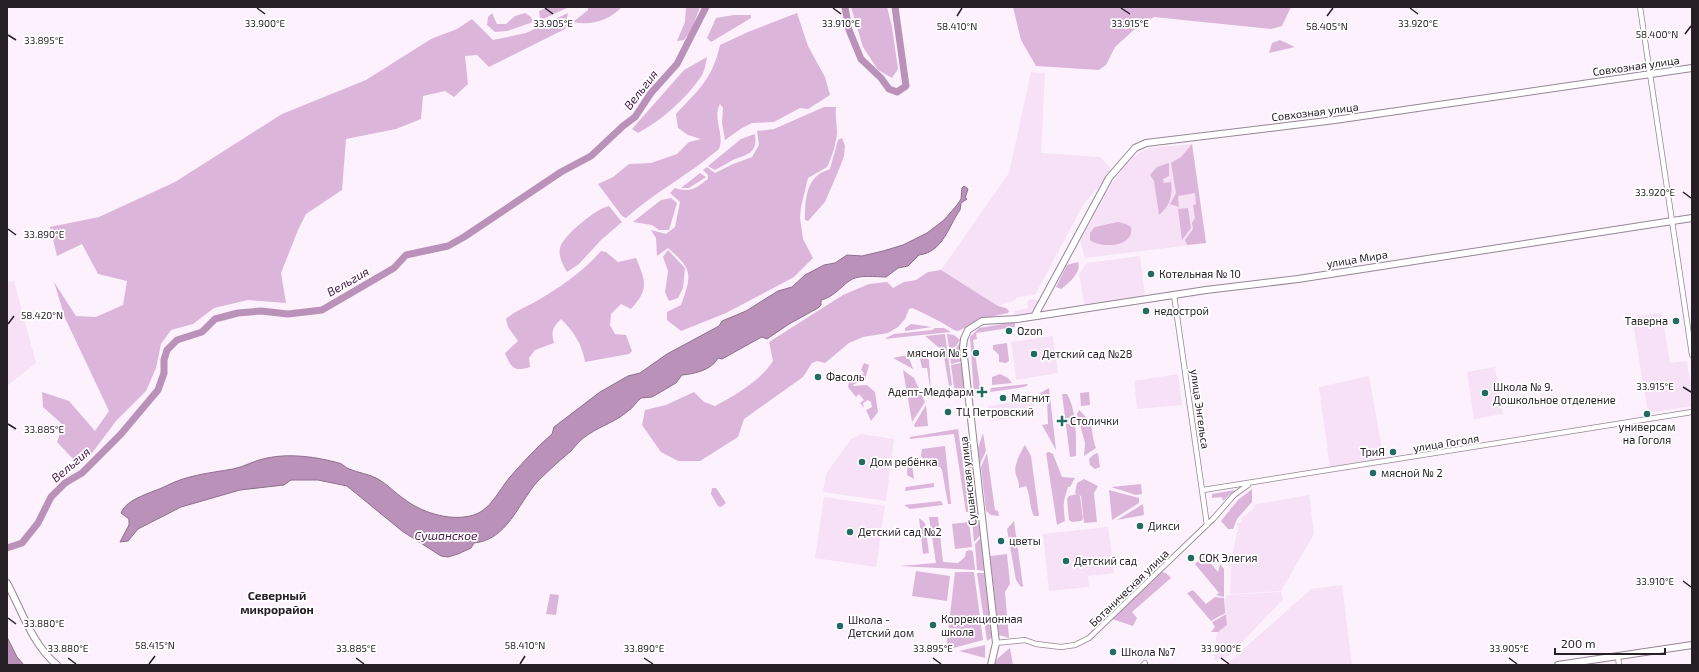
<svg xmlns="http://www.w3.org/2000/svg" width="1699" height="672" viewBox="0 0 1699 672" font-family="'Exo 2',sans-serif">
<rect width="100%" height="100%" fill="#fdf1fd"/>
<path fill="#f6e1f6" d="M1031,72L1045,73L1041,153L1100,157L1110,167L1109,175L1083,205L1035,295L1017,297L1015,300L998,306L941,270L1009,173Z
M1192,144L1206,243L1085,258L1080,241L1112,183L1131,158L1149,148Z
M1140,256L1145,297L1085,306L1079,274L1087,263Z
M14,281L36,363L7,386V282Z
M1030,299L1043,303L1035,315L1013,319L1014,311L1028,308L1027,302Z
M1662,313L1670,363L1687,361L1692,394V406L1648,413L1632,317Z
M1053,336L1058,373L1016,380L1011,342Z
M1495,367L1503,414L1474,419L1467,372Z
M1178,374L1182,405L1137,409L1134,381Z
M1369,376L1384,460L1330,468L1319,387Z
M1033,399L1035,415L990,421L988,406Z
M861,434L894,439L886,501L823,492L826,474L851,439Z
M1309,495L1314,534L1281,591L1230,594L1232,557L1238,527L1236,523L1242,522L1241,519L1254,508L1253,505Z
M824,497L885,506L876,567L815,558Z
M1108,527L1114,573L1088,576L1089,587L1049,591L1043,534Z
M1342,585L1352,665H1226L1311,589Z
M1281,592L1283,599L1228,657L1214,660L1216,637L1227,595Z"/>
<path fill="#dcb5db" d="M548,7H574L567,8L543,19L540,18L539,11Z
M588,7H622C608,21 591,26 573,22L588,10Z
M686,7H700L691,31L684,40L677,41L685,22Z
M851,7H887L892,27L898,69L892,78L878,70L863,47Z
M1013,7H1291L1282,26L1271,29L1154,17L1137,27L1115,47L1106,65L1099,70L1036,66L1021,40Z
M492,13L497,24H506L515,16L525,13L531,17L533,22L507,31L495,32L487,25L488,17Z
M568,13L565,29L489,67L477,55L465,56L468,84L454,97L445,91L423,96L421,119L396,129L346,139L342,190L306,214L298,230L281,273L286,303L248,300L214,308L193,324L171,330L161,344L156,368L146,391L116,421L92,453L76,462L57,442L63,425L43,407L42,392L69,401L95,431L109,411L65,318L54,282L76,316L96,317L123,305L127,281L98,274L82,244L57,256L50,227L99,217L175,182L282,114L366,80L431,39L457,29L472,19L493,40L526,33Z
M797,13L808,46L825,77L830,95L808,109L800,108L774,122L752,123L742,128L725,140L722,123L723,108L720,104C712,118 725,135 719,149C690,174 655,192 626,218L622,216L598,184L613,177L629,164L651,163L677,154L689,142L701,139L688,135L678,128L676,114C699,89 712,80 720,45L748,32Z
M734,15H751V18L711,42L707,38L716,18Z
M1280,40L1295,47L1269,53L1272,43Z
M707,57C706,62 705,70 702,75C688,97 661,121 638,133L632,129L684,70Z
M824,107H836C835,117 837,125 837,133C836,144 832,157 827,167L808,178L801,207L800,218L803,239L813,258L794,277L726,313L681,331L667,320V312L681,305C692,274 693,270 668,248L657,256L656,238L651,230L666,234L675,227L680,202L670,193L675,188C691,193 696,188 708,179V175L703,170L707,167L715,173L733,164L752,157L759,145L757,131L774,129Z
M755,134C758,156 745,154 731,161C726,164 720,167 715,170L708,166L741,139Z
M842,138L845,146L844,156L840,167L825,202L808,221L805,220C805,206 805,185 818,175C821,172 826,171 830,169L838,140Z
M1192,144L1206,243L1187,245L1185,240L1193,229L1192,223L1195,218L1193,205L1196,204L1195,193L1178,196L1179,207L1170,204L1176,193L1171,163L1181,157Z
M1169,163V176L1163,179L1164,183L1171,182C1173,195 1170,206 1159,215L1154,181L1150,175L1157,167Z
M700,173L706,177L689,188H681Z
M671,198L677,203L669,230H659L652,225L633,222L661,200Z
M609,206L622,222L601,240L579,264L567,272C563,265 558,256 560,248C563,235 597,208 609,206Z
M1188,208L1191,228L1182,240L1178,209Z
M1118,222L1126,224L1131,227C1135,247 1101,249 1090,240V233L1095,227Z
M668,250L685,268L683,288L678,298L669,301L665,292L668,271L663,257Z
M601,251L606,252L618,262L636,258C646,282 649,289 631,309L621,304L611,314L610,325L615,334L626,335L632,351L629,354L585,362C582,344 574,332 561,319C552,328 551,332 554,343L535,350L529,358L530,367C514,372 511,368 505,353L518,341L508,327L506,319C515,311 524,308 535,302C560,287 582,273 601,251Z
M1078,262C1082,272 1069,283 1061,289L1056,287L1067,265Z
M941,270L998,306L1006,308L1009,311L1008,313L985,318L958,331L954,330C938,320 928,315 912,308L909,309L905,319L898,327L888,333L863,337L849,343L825,363L817,361L812,363L803,377L744,419L738,437L700,461H678L661,452L642,425L645,410L666,405L694,392L704,402L715,406C736,395 760,381 773,361L769,342L843,295L869,284L887,282L893,288L904,282L916,280L928,272Z
M1015,322V327L976,333L977,339L973,340L981,393L974,395L970,337L979,328Z
M911,324L932,327L905,331V328Z
M935,328H944L951,332L884,339L894,334L932,330Z
M945,334L952,385L949,386L943,351L925,336Z
M947,334L954,335L960,340L950,355Z
M1007,343L1009,361L1006,363L999,362V355L993,349V345Z
M959,344L962,361L951,364L950,356Z
M919,354L924,355L929,360L931,393L927,368H922Z
M908,355L913,369L893,358Z
M864,363L869,365L865,380L854,384L853,386L867,385L875,392L878,412L871,421L866,410L872,407L871,402L868,400L863,403L864,408L860,403L864,400L859,394L856,397L848,387L849,382L855,375L859,379L864,373L861,370Z
M961,363L962,364L964,391L955,394L951,365Z
M903,370L914,378L925,402L912,422Z
M1000,374L1008,378L1012,383L992,385V377Z
M1027,384L1028,385L1024,387L990,392L991,388Z
M1049,388L1056,450L1042,425L1048,424L1047,399L1040,400L1039,394Z
M1089,392L1090,405L1081,406L1080,393Z
M1062,394H1067C1077,411 1076,436 1076,456L1070,457Z
M926,405L928,426L915,427L914,425Z
M1079,410C1097,427 1089,428 1096,448L1084,456L1085,443L1077,414Z
M958,429L969,505V512H966L954,434L910,439V437Z
M983,433L986,451L980,464L978,448Z
M966,438L971,444L974,473L971,500L963,439Z
M1025,445L1031,456L1039,515L1038,516H1034C1029,507 1031,496 1026,486L1019,488C1019,482 1018,480 1016,475C1013,466 1020,453 1025,445Z
M945,446L951,504H948L942,470L940,467H929L921,456L922,449Z
M1049,452L1053,454L1062,477L1075,478L1070,487H1068C1063,503 1063,504 1065,521L1057,525L1046,453Z
M987,453L995,510L998,511L999,516L991,515L986,511L981,467Z
M1097,453L1098,454L1100,467L1095,469L1090,465L1089,459L1093,455Z
M911,458L914,479L907,475L908,459Z
M1084,479L1098,486L1094,493L1097,522L1084,523L1081,496L1075,493L1077,483Z
M934,483V487L905,491L906,487Z
M976,483L979,510L977,515H972L971,503Z
M1141,484L1142,494L1136,495L1111,487Z
M712,488H716L726,503L721,507L718,506L711,494Z
M1252,489V502L1237,519L1233,529H1228L1221,521L1238,500Z
M1109,490L1139,498V503L1112,520Z
M1235,490L1223,501L1222,497L1212,498V494Z
M1077,494L1080,496L1083,519L1081,521L1072,522L1069,520L1067,499L1069,496Z
M941,501L943,505L910,509L904,505Z
M1143,504L1144,515L1117,520Z
M929,517H938L943,562L958,563L965,557L966,551L971,550L973,552L975,570L900,566L936,563Z
M919,518L925,523L929,553L923,554Z
M972,520H981L982,534L974,542Z
M1014,521L1023,586L1021,587L1016,580L1007,529Z
M969,522L972,547L955,549L952,524Z
M982,536L985,571L977,570L975,544Z
M1007,554L1010,584L1005,592L1009,638L999,635L990,556Z
M1204,555L1218,572L1220,564L1224,569V597L1216,595L1219,593L1195,564Z
M916,571L950,576L947,601L912,596Z
M955,572H974L983,640L946,650Z
M1162,572L1166,573L1171,578L1132,612L1137,618L1133,626L1112,619Z
M977,573H986L994,636L987,641Z
M1193,590L1206,604L1215,597L1224,598L1225,613L1211,621L1187,593Z
M550,594L559,595L556,615L546,614Z
M1225,615H1226L1227,625L1218,632H1211L1215,627L1212,622Z
M985,645V658L959,651Z
M1010,648L1013,665H994L997,659Z"/>
<path fill="#ba92b9" stroke="#8e708d" d="M964,186L968,189L965,198L967,199L961,203L960,210C948,227 943,252 919,255L908,266L898,268L886,277C876,277 858,274 849,281C841,287 832,298 821,300V305L818,308L789,324L767,339L762,337L758,339L722,359L718,358C712,370 694,374 682,375L676,383L652,397L641,398C636,402 633,408 628,411C617,421 601,426 589,434C582,438 576,445 571,451C559,461 548,471 537,482C518,504 507,540 474,543L471,548L458,554L448,557L441,556L402,531L347,486L318,480H291L284,485L240,490L181,507L138,529L128,541L120,542L129,525V519L121,513C127,498 152,493 166,486C187,475 210,473 233,469C244,467 255,460 267,458C290,453 317,457 339,463C343,464 346,468 349,469C359,473 369,474 378,479C387,484 395,493 404,499C421,512 448,521 470,516C490,512 498,491 510,477C523,462 537,447 552,434L554,427L600,392L628,376L640,373L667,354L719,326L722,321L746,311L778,291L792,287L805,275L824,265L835,263L847,255L862,256L883,251L903,245L927,233L944,220L957,205L961,199L962,188Z
M7,637L17,657L24,665H7Z"/>
<g fill="none" stroke-linecap="round" stroke-linejoin="round">
<path stroke="#ba92b9" stroke-width="7" d="M845,7L849,30L861,59L881,78L889,89L897,92L906,86L895,7
M7,548L22,543L38,523L51,497L65,483L82,473L121,434L158,390L164,373V360L167,350L177,340L202,332L215,319L238,313L261,311L288,314L322,310L394,268L406,255L448,246L464,237L561,172L591,156L623,126L635,117L651,93L677,64L706,7"/>
<g stroke="#958794" stroke-width="6">
<path id="minor" d="M1640,7L1692,355
M1174,295L1207,525
M1203,490L1692,412
M996,643L1025,640L1036,644L1061,647L1075,645L1089,638L1213,519L1234,495L1248,485
M1618,657L1619,665
M1143,665L1145,663"/>
</g>
<g stroke="#958794" stroke-width="8">
<path id="major" d="M1035,315L1109,178L1135,148L1146,143L1335,120L1692,68
M7,583C22,611 32,644 57,665
M991,665L996,643L963,347L964,339L968,330L982,321L1017,319L1206,290L1298,279L1692,218
M1558,665L1692,645"/>
</g>
<use href="#minor" stroke="#fff" stroke-width="4.5"/>
<use href="#major" stroke="#fff" stroke-width="6"/>
</g>
<path fill="none" stroke="#262026" stroke-width="1.5" d="M257,8L265,14M545,8L553,14M833,8L841,14M1121,8L1130,14M1410,8L1418,14M957,16L962,8M1327,16L1333,8M1685,34L1691,26M8,35L16,40M1683,192L1691,198M8,229L16,235M8,324L14,316M1683,387L1691,392M8,424L16,429M1683,581L1691,587M8,618L16,624M68,658L76,664M356,658L364,664M644,658L653,664M933,658L941,664M1221,658L1229,664M1509,658L1517,664M149,664L155,656M520,664L525,656"/>
<g fill="#226b63" stroke="#fff" stroke-width="1.5">
<circle cx="1151" cy="274" r="4"/>
<circle cx="1146" cy="311" r="4"/>
<circle cx="1676" cy="321" r="4"/>
<circle cx="1009" cy="331" r="4"/>
<circle cx="976" cy="353" r="4"/>
<circle cx="1034" cy="354" r="4"/>
<circle cx="818" cy="377" r="4"/>
<path d="M980 386h4v4h4v4h-4v4h-4v-4h-4v-4h4z"/>
<circle cx="1485" cy="393" r="4"/>
<circle cx="1003" cy="398" r="4"/>
<circle cx="948" cy="412" r="4"/>
<circle cx="1647" cy="414" r="4"/>
<path d="M1060 415h4v4h4v4h-4v4h-4v-4h-4v-4h4z"/>
<circle cx="1393" cy="452" r="4"/>
<circle cx="862" cy="462" r="4"/>
<circle cx="1373" cy="473" r="4"/>
<circle cx="1140" cy="526" r="4"/>
<circle cx="850" cy="532" r="4"/>
<circle cx="1001" cy="541" r="4"/>
<circle cx="1191" cy="558" r="4"/>
<circle cx="1066" cy="561" r="4"/>
<circle cx="933" cy="625" r="4"/>
<circle cx="840" cy="626" r="4"/>
<circle cx="1113" cy="652" r="4"/>
</g>
<g text-anchor="middle" stroke-width="3.5" stroke-linejoin="round" paint-order="stroke">
<g font-size="11" fill="#262026" stroke="#fff">
<text transform="translate(1636 66) rotate(-8)" y="4">Совхозная улица</text>
<text transform="translate(1315 112) rotate(-7)" y="4">Совхозная улица</text>
<text transform="translate(1357 259) rotate(-9)" y="4">улица Мира</text>
<text transform="translate(1200 409) rotate(82)" y="4">улица Энгельса</text>
<text transform="translate(1446 443) rotate(-9)" y="4">улица Гоголя</text>
<text transform="translate(968 481) rotate(-96)" y="4">Сушанская улица</text>
<text transform="translate(1129 588) rotate(-44)" y="4">Ботаническая улица</text>
</g>
<g font-size="11" fill="#262026" stroke="#fff" text-anchor="start">
<text x="1159" y="278">Котельная № 10</text>
<text x="1154" y="315">недострой</text>
<text x="1668" y="325" text-anchor="end">Таверна</text>
<text x="1017" y="335">Ozon</text>
<text x="968" y="357" text-anchor="end">мясной № 5</text>
<text x="1042" y="358">Детский сад №28</text>
<text x="826" y="381">Фасоль</text>
<text x="1493" y="391">Школа № 9.<tspan x="1493" dy="13">Дошкольное отделение</tspan></text>
<text x="974" y="396" text-anchor="end">Адепт-Медфарм</text>
<text x="1011" y="402">Магнит</text>
<text x="956" y="416">ТЦ Петровский</text>
<text x="1070" y="425">Столички</text>
<text x="1647" y="431" text-anchor="middle">универсам<tspan x="1647" dy="13">на Гоголя</tspan></text>
<text x="1385" y="456" text-anchor="end">ТриЯ</text>
<text x="870" y="466">Дом ребёнка</text>
<text x="1381" y="477">мясной № 2</text>
<text x="1148" y="530">Дикси</text>
<text x="858" y="536">Детский сад №2</text>
<text x="1009" y="545">цветы</text>
<text x="1199" y="562">СОК Элегия</text>
<text x="1074" y="565">Детский сад</text>
<text x="941" y="623">Коррекционная<tspan x="941" dy="13">школа</tspan></text>
<text x="848" y="624">Школа -<tspan x="848" dy="13">Детский дом</tspan></text>
<text x="1121" y="656">Школа №7</text>
</g>
<g font-size="12" font-style="italic" fill="#481849" stroke="#fff">
<text transform="translate(641 90) rotate(-52)" y="4">Вельгия</text>
<text transform="translate(348 282) rotate(-30)" y="4">Вельгия</text>
<text transform="translate(71 465) rotate(-40)" y="4">Вельгия</text>
<text x="446" y="540">Сушанское</text>
</g>
<g font-size="12" font-weight="bold" fill="#262026" stroke="#fff">
<text x="277" y="600">Северный<tspan x="277" dy="14">микрорайон</tspan></text>
</g>
</g>
<g font-size="10" text-anchor="middle" fill="#262026" stroke="#fff" stroke-width="3.5" stroke-linejoin="round" paint-order="stroke">
<text x="265" y="27">33.900°E</text>
<text x="553" y="27">33.905°E</text>
<text x="841" y="27">33.910°E</text>
<text x="1130" y="27">33.915°E</text>
<text x="1418" y="27">33.920°E</text>
<text x="957" y="30">58.410°N</text>
<text x="1327" y="30">58.405°N</text>
<text x="1657" y="38">58.400°N</text>
<text x="44" y="44">33.895°E</text>
<text x="1655" y="196">33.920°E</text>
<text x="44" y="238">33.890°E</text>
<text x="42" y="319">58.420°N</text>
<text x="1655" y="390">33.915°E</text>
<text x="44" y="433">33.885°E</text>
<text x="1655" y="585">33.910°E</text>
<text x="44" y="627">33.880°E</text>
<text x="155" y="649">58.415°N</text>
<text x="525" y="649">58.410°N</text>
<text x="68" y="652">33.880°E</text>
<text x="356" y="652">33.885°E</text>
<text x="644" y="652">33.890°E</text>
<text x="933" y="652">33.895°E</text>
<text x="1221" y="652">33.900°E</text>
<text x="1509" y="652">33.905°E</text>
</g>
<rect width="1699" height="672" fill="none" stroke="#262026" stroke-width="16"/>
<path d="M1555 648v6h110v-6" fill="none" stroke="#262026" stroke-width="2"/>
<text x="1561" y="648" font-size="12" fill="#262026" stroke="#ffffff" stroke-width="3" paint-order="stroke">200 m</text>
</svg>
